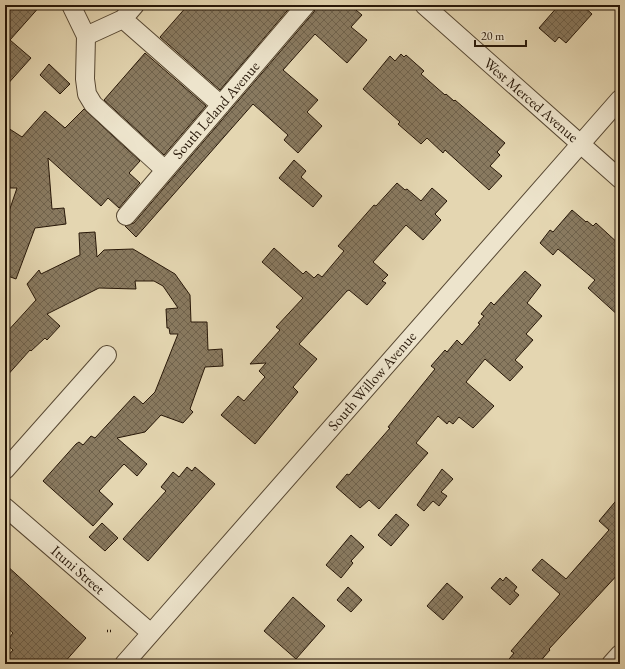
<svg xmlns="http://www.w3.org/2000/svg" width="625" height="669" viewBox="0 0 625 669" font-family="'EB Garamond',serif">
<defs>
<pattern id="building-cross-hatch" width="8" height="8" patternUnits="userSpaceOnUse"><rect width="8" height="8" fill="#897a60"/><path d="M0 0l8 8M0 8l8-8" fill="none" stroke="#70634d"/></pattern>
</defs>
<rect width="100%" height="100%" fill="#e4d6b1"/>
<filter id="stains"><feTurbulence type="fractalNoise" baseFrequency=".005" numOctaves="4"/><feColorMatrix values="0 0 0 0 .2 0 0 0 0 .09 0 0 0 0 .02 0 0 0 .5 -.17"/></filter>
<radialGradient id="worn" r=".72"><stop offset=".6" stop-color="#630" stop-opacity="0"/><stop offset="1" stop-color="#630" stop-opacity=".3"/></radialGradient>
<path fill="url(#building-cross-hatch)" stroke="#271708" d="M5,5H41L10,40L31,58L5,87Z
M188,5H292L220,90L160,37Z
M316,5H350L362,15L351,27L367,40L347,63L315,34L283,70L318,100L307,112L322,126L298,153L284,140L288,135L253,104L136,237L125,226L134,223L314,12Z
M559,5H582L592,14L566,43L559,37L555,42L539,28Z
M145,53L206,106L164,155L104,100Z
M401,54L404,57L406,55L424,71L421,74L445,95L446,94L454,101L455,100L505,143L497,152L500,155L490,166L502,176L489,190L445,150L443,153L427,138L421,144L398,124L400,122L363,89L390,56L395,61Z
M49,64L70,84L60,94L40,75Z
M84,109L140,161L129,173L140,183L119,208L108,198L101,206L48,158L52,209L64,208L66,224L35,228L16,279L5,275V268L10,255L5,253V223L17,188H10L5,126L22,137L45,111L65,128Z
M294,160L306,171L301,177L322,196L313,207L279,178Z
M397,183L405,190L407,189L421,201L432,188L447,201L435,214L441,220L423,240L406,225L373,262L388,275L382,281L386,283L367,305L349,290L347,291L299,344L317,359L293,387L298,392L255,444L221,415L238,396L244,401L265,377L259,371L266,363L250,364L280,330L276,327L303,298L262,262L274,248L303,274L306,271L314,278L318,274L322,277L344,251L338,246L374,205L376,206Z
M572,210L586,222L587,221L593,226L596,223L620,245V317L588,288L595,280L558,249L553,255L540,243L550,230L553,232Z
M95,232L97,257L104,250L133,249L175,274L190,295L191,322H207L208,350L222,349L223,366L205,367L190,409L193,412L183,423L161,415L145,432L117,438L147,464L137,476L124,464L99,491L113,504L93,526L43,481L76,444L79,442L83,445L91,436L95,438L134,396L143,404L155,392L178,334H170L169,328H167L166,309L178,308L163,286L154,281H135L136,289L99,288L47,314L60,326L47,340L45,338L31,351L30,350L5,378V334L36,300L27,284L39,270L41,274L80,255L79,233Z
M525,271L541,285L527,303L542,316L526,334L533,340L515,360L523,367L510,381L485,359L466,382L494,406L473,428L459,417L453,424L449,421L447,424L438,416L416,443L428,453L379,509L369,500L360,508L336,487L347,474L349,475L390,428L388,427L435,369L431,366L445,350L447,352L457,340L462,345L480,324L478,323L484,316L481,314L491,302L494,305Z
M187,467L192,471L195,467L215,484L148,561L123,539L166,491L161,487L173,472L179,477Z
M442,469L453,479L441,492L447,496L439,506L433,501L424,511L417,505Z
M620,496V572L549,649L550,650L538,664H505L514,653L511,651L560,594L532,570L542,559L566,579L609,530L599,521Z
M396,514L409,525L391,546L378,535Z
M102,523L118,538L105,551L89,537Z
M351,535L364,547L351,561L353,563L341,578L326,565Z
M5,564L86,638L63,664H5V659L13,650L5,643L13,633L5,626Z
M506,577L517,587L514,591L519,595L510,605L491,588L500,578L503,581Z
M447,583L463,597L443,620L427,606Z
M348,587L362,600L351,612L337,600Z
M293,597L325,626L296,659L264,631Z"/>
<g fill="none" stroke-linecap="round" stroke-linejoin="round">
<g stroke="#564732" stroke-width="20">
<path id="minor" d="M71,5L86,36L85,79L87,94L93,104L165,170
M424,5L620,179
M123,19L221,105
M86,36L123,19L135,5
M126,216L306,5
M5,470L107,355
M5,507L151,633
M124,664L620,99
M611,664L620,654"/>
</g>
<path stroke="#271708" stroke-width="2.5" stroke-dasharray="1 2" stroke-linecap="butt" d="M107,631H113"/>
<use href="#minor" stroke="#ede4cc" stroke-width="18"/>
</g>
<g text-anchor="middle" stroke-width="4" stroke-linejoin="round" paint-order="stroke">
<g font-size="15" fill="#271708" stroke="#ede4cc">
<text transform="translate(531 100) rotate(41)" y="5">West Merced Avenue</text>
<text transform="translate(216 110) rotate(-49)" y="5">South Leland Avenue</text>
<text transform="translate(372 381) rotate(-49)" y="5">South Willow Avenue</text>
<text transform="translate(78 570) rotate(41)" y="5">Ituni Street</text>
</g>
</g>
<rect width="625" height="669" fill="none" stroke="#e4d6b1" stroke-width="20"/>
<rect x="6" y="6" width="613" height="657" fill="none" stroke="#271708" stroke-width="2"/>
<rect x="10" y="10" width="605" height="649" fill="none" stroke="#271708"/>
<path d="M475 40v6h51v-6" fill="none" stroke="#271708" stroke-width="2"/>
<text x="481" y="40" font-size="12" fill="#271708" stroke="#ede4cc" stroke-width="3" paint-order="stroke">20 m</text>
<rect width="100%" height="100%" filter="url(#stains)"/>
<rect width="100%" height="100%" fill="url(#worn)"/>
</svg>
